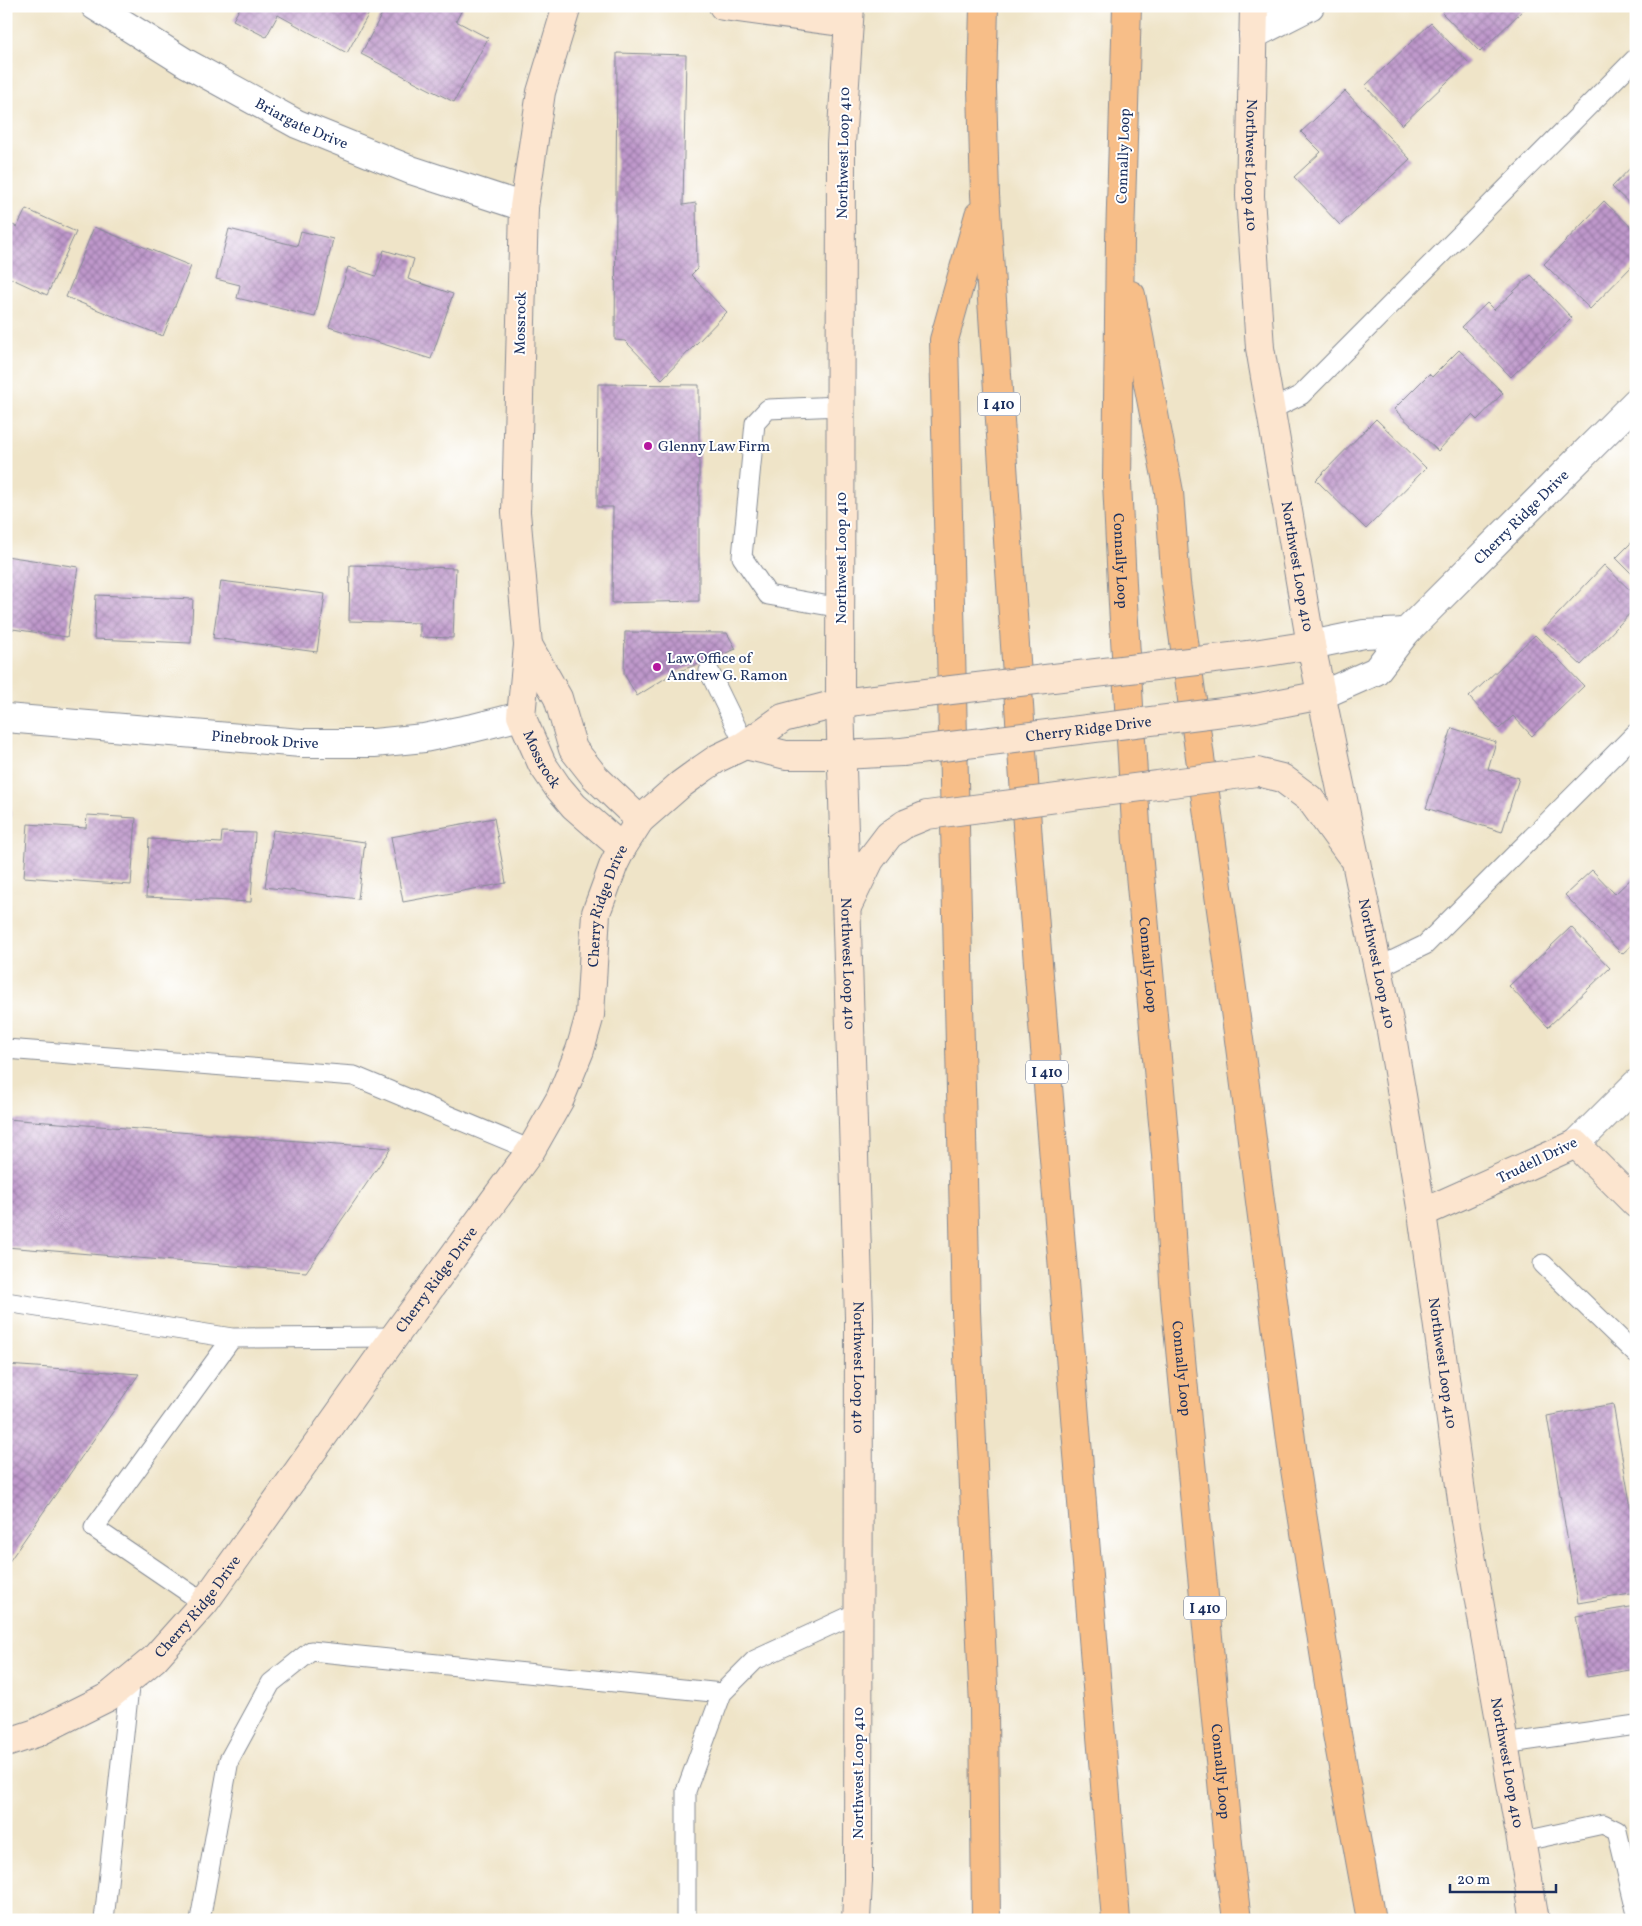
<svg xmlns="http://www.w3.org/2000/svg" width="1642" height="1926" viewBox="0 0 1642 1926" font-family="Vollkorn,serif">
<defs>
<pattern id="building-cross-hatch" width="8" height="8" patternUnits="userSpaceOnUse" patternTransform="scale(1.25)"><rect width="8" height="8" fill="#bf98cb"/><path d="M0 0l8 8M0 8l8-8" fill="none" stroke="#9a7ca8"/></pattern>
</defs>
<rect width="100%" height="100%" fill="#fff"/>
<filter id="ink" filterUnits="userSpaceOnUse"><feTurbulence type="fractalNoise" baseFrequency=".02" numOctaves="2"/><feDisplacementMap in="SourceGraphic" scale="10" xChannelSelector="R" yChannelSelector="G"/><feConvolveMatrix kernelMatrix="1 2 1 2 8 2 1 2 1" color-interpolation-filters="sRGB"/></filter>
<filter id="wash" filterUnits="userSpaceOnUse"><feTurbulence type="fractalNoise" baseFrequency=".0096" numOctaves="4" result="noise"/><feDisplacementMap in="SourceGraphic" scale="20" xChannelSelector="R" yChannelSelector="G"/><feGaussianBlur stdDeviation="1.12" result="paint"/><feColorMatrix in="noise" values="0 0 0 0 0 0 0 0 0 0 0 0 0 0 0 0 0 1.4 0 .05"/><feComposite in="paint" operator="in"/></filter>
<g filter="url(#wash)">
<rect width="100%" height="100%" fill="#efe4c8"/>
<g id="blocks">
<path fill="url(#building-cross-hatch)" d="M241,6H373L347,53L278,15L266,37L233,20Z
M386,6H460L463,8L456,21L488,38L454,102L361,54Z
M1448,6H1527L1480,52L1442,13Z
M1431,23L1468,62L1402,125L1365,86Z
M617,53L686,55L683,205L696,203L697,269L691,275L727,312L662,379L625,341L615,340Z
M1345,91L1410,159L1340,225L1294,177L1321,152L1301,132Z
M1636,162V210L1612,187Z
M1604,201L1636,232V262L1590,309L1544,264Z
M26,209L76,232L47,295L6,276V222L17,227Z
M94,227L191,266L163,336L66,297Z
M229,229L297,246L301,231L333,239L315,317L237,298L240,285L216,279Z
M384,250L414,259L408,279L453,294L431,359L329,327L348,267L376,276Z
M1531,275L1572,318L1511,377L1462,327L1487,303L1494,310Z
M1459,350L1503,393L1477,420L1472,415L1438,451L1394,409L1429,374L1432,377Z
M598,384L699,385V601L612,603L613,507H597Z
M1376,419L1426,468L1366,529L1316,480Z
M1636,538V578L1616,558Z
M6,556L78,567L67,637L6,628Z
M350,565L456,568L453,638L420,637V623L349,621Z
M1604,565L1636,596V607L1581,665L1543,630Z
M221,581L325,594L317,652L213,638Z
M96,595L193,599L191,643L94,639Z
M625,632L727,633L736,649L672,674L637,696L624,674Z
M1535,635L1584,686L1532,736L1513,716L1499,729L1469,697Z
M1452,728L1496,742L1488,769L1519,778L1502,832L1426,808Z
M6,808L11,809L8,840H6Z
M87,815L136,818L131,885L24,877L28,824L86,828Z
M494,818L506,883L403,902L391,837Z
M273,830L365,842L358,899L265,887Z
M222,832L255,833L251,902L146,897L149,839L221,843Z
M1592,870L1615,894L1636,874V941L1622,954L1565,895Z
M1571,927L1610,968L1548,1027L1509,986Z
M6,1119L391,1148L306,1272L6,1247Z
M6,1365L139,1374L6,1566Z
M1613,1404L1636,1537V1593L1578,1603L1547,1416Z
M1636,1606V1669L1587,1677L1576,1616Z"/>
</g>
</g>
<g filter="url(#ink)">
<use href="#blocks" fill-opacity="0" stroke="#858a93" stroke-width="1"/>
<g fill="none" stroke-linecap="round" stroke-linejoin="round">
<g stroke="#858a93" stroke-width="21">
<path id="lane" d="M1270,410L1301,395L1636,58
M841,608L768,595L742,557L755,423L768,409L841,406
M709,671L745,745
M1377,968L1425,945L1636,733
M6,1049L354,1076L531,1150
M1543,1264L1636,1354
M6,1302L232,1338
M204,1603L94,1528L232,1338L394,1337
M1504,1744L1636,1725
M1520,1842L1603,1824L1617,1831L1636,1910
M104,1920L130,1678
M200,1920L229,1760L271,1683L311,1651L722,1693
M686,1920V1791L722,1693L755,1660L859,1612"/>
</g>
<g stroke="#858a93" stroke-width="30">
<g id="street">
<path id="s1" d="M95,6L186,63L297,124L411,170L524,207"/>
<path d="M1253,35L1310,6"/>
<path d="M1311,645L1364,634L1406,632"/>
<path id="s2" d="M1322,695L1376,671L1406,632L1636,402"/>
<path id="s3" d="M6,718L301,743H374L424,738L473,728L521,716"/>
<path d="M1576,1144L1636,1084"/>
</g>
</g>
<g stroke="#858a93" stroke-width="30">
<g id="secondary">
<path id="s4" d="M567,6L541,92L524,207L516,512L528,645L521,716L542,764L557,786L574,806L622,848"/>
<path d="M723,6L848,23"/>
<path id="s5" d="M850,6L841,144L840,703L859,1317L858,1880L856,1920"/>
<path id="s6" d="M1254,6L1250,196L1260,348L1311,645L1391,1031L1422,1213L1465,1521L1535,1920"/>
<path d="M528,645L558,698L573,749L595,777L640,820"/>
<path d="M1248,655L1311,645"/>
<path d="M1255,708L1322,695"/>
<path d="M745,745L786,755H841L902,752"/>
<path d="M1257,772L1282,778L1310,799L1350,854"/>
<path d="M848,905L870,860L889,835L905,824"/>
<path d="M1422,1213L1576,1144L1636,1204"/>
<path id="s7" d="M6,1743L36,1733L108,1697L154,1659L204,1603L394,1337L531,1150L560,1099L580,1050L590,1015L596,913L614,864L622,848L640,820L680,785L702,769L718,758L745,745L783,718L840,703L901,696"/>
</g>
</g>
<g stroke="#858a93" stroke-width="30">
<g id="highway">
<path d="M984,6L982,88L985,195L1028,840L1116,1920"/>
<path id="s8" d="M1127,6L1120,239L1117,482L1123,604L1137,842L1166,1155L1175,1297L1230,1864L1237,1920"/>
<path d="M979,215L944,340L966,1311L984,1707L986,1920"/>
<path d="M1131,295L1169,492L1176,583L1240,1047L1294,1463L1337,1734L1371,1920"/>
</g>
</g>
<use href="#lane" stroke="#fff" stroke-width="19"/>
<use href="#street" stroke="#fff" stroke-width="28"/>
<use href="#secondary" stroke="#fce5cf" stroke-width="28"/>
<use href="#highway" stroke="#f7be88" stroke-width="28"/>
<g stroke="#858a93" stroke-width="30" stroke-linecap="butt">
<g id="secondary-bridge">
<path d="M901,696L1248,655"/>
<path id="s9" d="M902,752L1255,708"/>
<path d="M905,824L927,815L1257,772"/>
</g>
</g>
<use href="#secondary-bridge" stroke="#fce5cf" stroke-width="28"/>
</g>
</g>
<g fill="#b5179e" stroke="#fff" stroke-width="2">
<circle cx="648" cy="446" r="5"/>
<circle cx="657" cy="667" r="5"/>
</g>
<g text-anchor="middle" stroke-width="4" stroke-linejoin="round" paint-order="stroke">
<g fill="#fff" stroke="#5f6d8e" stroke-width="1">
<rect x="978" y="392.5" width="42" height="23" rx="4"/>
<rect x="1026" y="1060.5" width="42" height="23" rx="4"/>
<rect x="1184" y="1596.5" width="42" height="23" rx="4"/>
</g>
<g font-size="14" font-weight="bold" fill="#1b2f5e">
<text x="999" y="409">I 410</text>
<text x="1047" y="1077">I 410</text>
<text x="1205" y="1613">I 410</text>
</g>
<g font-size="15" fill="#1b2f5e" stroke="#fff">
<text dy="5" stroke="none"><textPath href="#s1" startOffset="238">Briargate Drive</textPath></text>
<text transform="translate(843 153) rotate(-89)" y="5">Northwest Loop 410</text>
<text transform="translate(1123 156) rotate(-88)" y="5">Connally Loop</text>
<text dy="5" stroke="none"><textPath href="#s6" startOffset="159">Northwest Loop 410</textPath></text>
<text transform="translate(520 323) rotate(-89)" y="5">Mossrock</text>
<text dy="5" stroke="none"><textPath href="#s2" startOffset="271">Cherry Ridge Drive</textPath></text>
<text transform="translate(841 558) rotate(-90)" y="5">Northwest Loop 410</text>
<text dy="5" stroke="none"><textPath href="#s8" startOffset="555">Connally Loop</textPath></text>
<text dy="5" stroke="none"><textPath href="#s6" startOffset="564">Northwest Loop 410</textPath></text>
<text dy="5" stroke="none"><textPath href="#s9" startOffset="188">Cherry Ridge Drive</textPath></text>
<text dy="5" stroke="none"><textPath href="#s3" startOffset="260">Pinebrook Drive</textPath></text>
<text dy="5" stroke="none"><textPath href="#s4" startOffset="764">Mossrock</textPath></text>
<text dy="5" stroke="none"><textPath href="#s7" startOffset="1065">Cherry Ridge Drive</textPath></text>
<text dy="5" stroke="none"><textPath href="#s5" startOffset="958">Northwest Loop 410</textPath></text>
<text dy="5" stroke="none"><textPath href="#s6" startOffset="969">Northwest Loop 410</textPath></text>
<text dy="5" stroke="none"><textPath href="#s8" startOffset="960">Connally Loop</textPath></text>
<text transform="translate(1537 1160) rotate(-26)" y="5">Trudell Drive</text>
<text dy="5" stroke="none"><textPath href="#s7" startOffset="645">Cherry Ridge Drive</textPath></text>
<text dy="5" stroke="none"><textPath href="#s6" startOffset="1374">Northwest Loop 410</textPath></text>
<text dy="5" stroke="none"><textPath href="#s5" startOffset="1362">Northwest Loop 410</textPath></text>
<text dy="5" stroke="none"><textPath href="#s8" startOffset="1365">Connally Loop</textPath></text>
<text dy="5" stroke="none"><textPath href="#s7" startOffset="240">Cherry Ridge Drive</textPath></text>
<text dy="5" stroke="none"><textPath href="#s6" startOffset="1779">Northwest Loop 410</textPath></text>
<text dy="5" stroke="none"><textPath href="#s8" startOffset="1770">Connally Loop</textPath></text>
<text transform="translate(858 1773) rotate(-90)" y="5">Northwest Loop 410</text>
</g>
<g font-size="15" fill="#1b2f5e" stroke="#fff" text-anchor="start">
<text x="658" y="451">Glenny Law Firm</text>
<text x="667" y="663">Law Office of<tspan x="667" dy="17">Andrew G. Ramon</tspan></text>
</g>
</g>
<rect width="1642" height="1926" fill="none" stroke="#fff" stroke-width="25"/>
<path d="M1450 1884v8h106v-8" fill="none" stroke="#1b2f5e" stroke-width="2.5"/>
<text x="1457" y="1884" font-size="15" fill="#1b2f5e" stroke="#ffffff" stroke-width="4" paint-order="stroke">20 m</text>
</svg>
